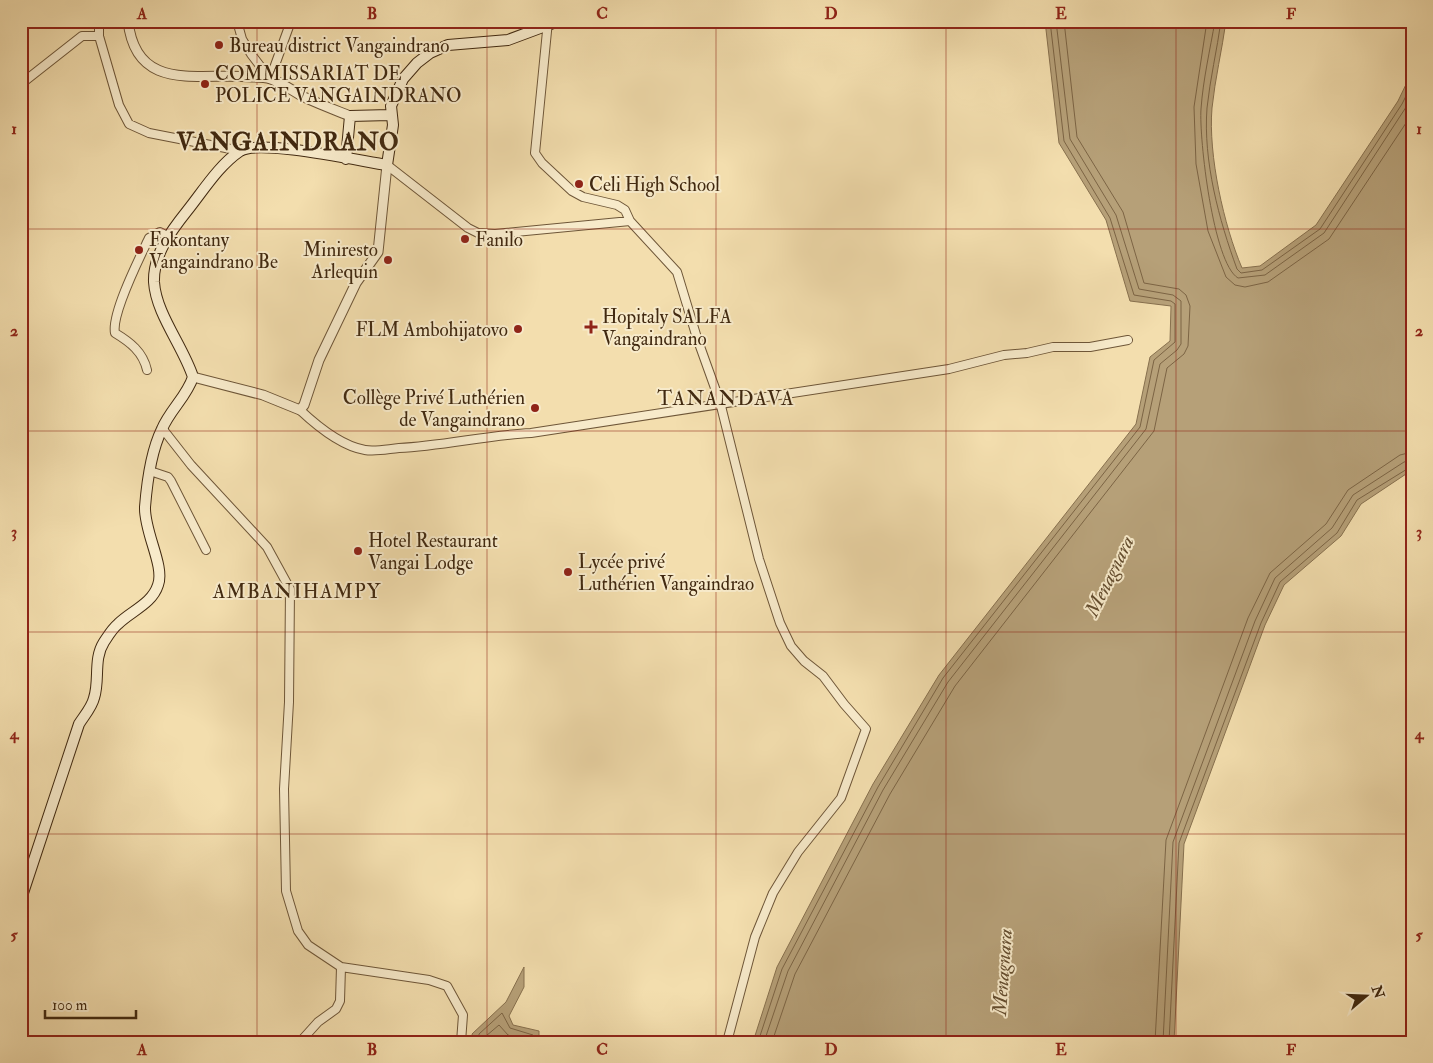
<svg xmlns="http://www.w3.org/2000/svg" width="1433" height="1063" viewBox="0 0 1433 1063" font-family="'IM FELL Double Pica',serif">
<rect width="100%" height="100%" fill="#f3deae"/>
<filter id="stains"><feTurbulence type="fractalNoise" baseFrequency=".004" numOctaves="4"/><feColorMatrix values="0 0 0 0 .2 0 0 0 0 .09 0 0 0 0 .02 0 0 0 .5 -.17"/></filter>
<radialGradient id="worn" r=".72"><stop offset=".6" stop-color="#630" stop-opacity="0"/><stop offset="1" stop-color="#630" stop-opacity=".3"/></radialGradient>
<path fill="#b6a078" stroke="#87704e" d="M1045,21H1226C1222,50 1215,79 1212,108C1208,155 1224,226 1242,268L1260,266L1316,225L1398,101L1412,72V470L1361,504L1341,536L1284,585L1265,625L1184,844L1174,1042H753L777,967L873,784L939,675L1136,424L1150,357L1170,341L1171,306L1130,301L1106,220L1059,143Z
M524,967V987L509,1016L513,1025L539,1031V1042H474L472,1034L506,1002Z"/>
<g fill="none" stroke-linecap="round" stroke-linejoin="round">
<path stroke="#7c6444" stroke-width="1" d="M1207,21L1194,107L1196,164L1208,231L1226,277L1235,285L1245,287L1268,282L1329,239L1412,114
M1215,21C1210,50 1203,80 1201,109C1199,138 1213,263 1238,278L1265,275L1324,233L1412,98
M1221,21C1217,50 1210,79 1207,108C1203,161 1219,220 1237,269L1241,273L1262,270L1320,229L1402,104L1412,84
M479,1042V1034L502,1013L510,1028L533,1035L534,1042
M485,1042L486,1036L499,1025L508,1035L528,1042
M758,1042L782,969L878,787L943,678L1140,427L1154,360L1175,342V304L1171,301L1134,295L1110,218L1064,141L1050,21
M764,1042L788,971L883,790L948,682L1146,429L1160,364L1177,350L1181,344V301L1173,295L1139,289L1116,215L1070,139L1056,21
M772,1042L795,974L890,794L955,686L1154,431L1167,368L1184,354L1188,346L1190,306L1186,295L1179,289L1144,283L1123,212L1077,137L1064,21
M1155,1042L1166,840L1248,618L1270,573L1326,524L1348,490L1400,455L1412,452
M1163,1042L1173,842L1255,621L1275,578L1332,528L1353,495L1404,462L1412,460
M1169,1042L1179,843L1261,623L1280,582L1337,533L1357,500L1412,466"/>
<g stroke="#6e5638" stroke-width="10">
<path id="minor" d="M99,21V36L119,105L129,124L149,133L241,151
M237,21L242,39L251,54L270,79
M548,21L535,153L542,163L572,191L583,197L617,205L625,210L630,221L677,272L697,338L720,402L759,559L780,623L791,646L804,661L823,676L844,704L866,729L841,798L798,852L773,893L755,937L727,1042
M270,79L291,21
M21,84L82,36H99
M387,165L468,228L478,233L495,234L630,221
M147,370C143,352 130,342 115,333C111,314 140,257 149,238L160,232L169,237
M300,410C317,426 341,446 365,450C375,452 388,449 399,448C443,446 487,435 531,433L949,369L1004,355L1027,353L1053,347H1090L1128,340
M162,428L191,465L267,547L290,589L289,702L284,789L286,891L298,931L308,945L341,967L429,980L447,986L463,1015L461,1042
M150,471L168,477L171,481L206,550
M300,1042L318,1022L336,1009L340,1001L341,967"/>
</g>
<g stroke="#6e5638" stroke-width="11">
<path id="tertiary" d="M128,21C136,94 199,72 252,77C258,77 265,77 271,79C282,83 293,91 304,97C319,104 335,110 350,116
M193,377L263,395L300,410L304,405L319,360L356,283L378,252L387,165"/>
</g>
<g stroke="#412910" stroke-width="12">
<path id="secondary" d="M346,159L350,116L390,115
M21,899L79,724C84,716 92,707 94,698C100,680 93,659 104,642C108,636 112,629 118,624C131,611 152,604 158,585C165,566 144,532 145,507C147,482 151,451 162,429C170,410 187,396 193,377C183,346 156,314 154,282C153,255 171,231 187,211C203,191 219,165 240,151C260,139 360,161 387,165L393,125L391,106L403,79L417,63L430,53L448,45L508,40L559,21"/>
</g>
<use href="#minor" stroke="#f7eaca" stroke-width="8"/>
<use href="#tertiary" stroke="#f7eaca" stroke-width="9"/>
<use href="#secondary" stroke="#f7eaca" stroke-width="10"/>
</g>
<path fill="none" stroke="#8f2418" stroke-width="1" stroke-opacity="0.55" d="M257,21V1042M487,21V1042M716,21V1042M946,21V1042M1176,21V1042M21,229H1412M21,431H1412M21,632H1412M21,834H1412"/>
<g fill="#8f2418" stroke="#f7eaca" stroke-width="2">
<circle cx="219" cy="45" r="5"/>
<circle cx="205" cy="84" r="5"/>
<circle cx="579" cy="184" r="5"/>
<circle cx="465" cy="239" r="5"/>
<circle cx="139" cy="250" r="5"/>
<circle cx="388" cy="260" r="5"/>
<path d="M588.5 319.5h5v5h5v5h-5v5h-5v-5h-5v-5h5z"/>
<circle cx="518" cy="329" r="5"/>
<circle cx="535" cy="408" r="5"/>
<circle cx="358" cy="551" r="5"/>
<circle cx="568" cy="572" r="5"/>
</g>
<g text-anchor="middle" stroke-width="4" stroke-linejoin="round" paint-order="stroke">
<g font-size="19" fill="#412910" stroke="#f7eaca" text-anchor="start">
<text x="229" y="52">Bureau district Vangaindrano</text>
<text x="215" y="80">COMMISSARIAT DE<tspan x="215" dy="22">POLICE VANGAINDRANO</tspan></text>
<text x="589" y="191">Celi High School</text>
<text x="149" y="246">Fokontany<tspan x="149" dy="22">Vangaindrano Be</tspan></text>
<text x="475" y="246">Fanilo</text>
<text x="378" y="256" text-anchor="end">Miniresto<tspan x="378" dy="22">Arlequin</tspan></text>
<text x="602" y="323">Hopitaly SALFA<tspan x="602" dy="22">Vangaindrano</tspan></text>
<text x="508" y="336" text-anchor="end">FLM Ambohijatovo</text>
<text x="525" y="404" text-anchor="end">Collège Privé Luthérien<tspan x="525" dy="22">de Vangaindrano</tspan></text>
<text x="368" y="547">Hotel Restaurant<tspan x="368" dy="22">Vangai Lodge</tspan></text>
<text x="578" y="568">Lycée privé<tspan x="578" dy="22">Luthérien Vangaindrao</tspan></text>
</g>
<g font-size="20" letter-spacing="1" fill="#412910" stroke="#f7eaca">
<text x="726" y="405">TANANDAVA</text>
<text x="297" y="598">AMBANIHAMPY</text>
</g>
<g font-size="20" font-style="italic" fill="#644d2f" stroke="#f7eaca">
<text transform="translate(1109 576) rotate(-64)" y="7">Menagnara</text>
<text transform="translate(1002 972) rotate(-86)" y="7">Menagnara</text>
</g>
<g font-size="24" font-weight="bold" letter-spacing="1" fill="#412910" stroke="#f7eaca">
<text x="288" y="150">VANGAINDRANO</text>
</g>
</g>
<rect width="1433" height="1063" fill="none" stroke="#f3deae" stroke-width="55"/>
<g transform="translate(1366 996) rotate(71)" stroke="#f7eaca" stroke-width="4" paint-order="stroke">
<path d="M0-4L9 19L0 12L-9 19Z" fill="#412910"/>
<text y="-8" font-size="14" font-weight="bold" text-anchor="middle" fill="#412910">N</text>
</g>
<path d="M45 1010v8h91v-8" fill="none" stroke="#412910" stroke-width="2.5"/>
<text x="52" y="1010" font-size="15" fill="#412910" stroke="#f7eaca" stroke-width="4" paint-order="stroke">100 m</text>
<rect x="28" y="28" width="1378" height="1008" fill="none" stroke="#8f2418" stroke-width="2"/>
<g font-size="16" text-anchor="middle" font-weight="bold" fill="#8f2418">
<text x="142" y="19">A</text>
<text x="372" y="19">B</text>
<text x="602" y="19">C</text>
<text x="831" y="19">D</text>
<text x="1061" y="19">E</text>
<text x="1291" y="19">F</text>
<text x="14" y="134">1</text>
<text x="1419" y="134">1</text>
<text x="14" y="336">2</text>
<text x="1419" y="336">2</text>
<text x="14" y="537">3</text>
<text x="1419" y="537">3</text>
<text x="14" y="739">4</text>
<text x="1419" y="739">4</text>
<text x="14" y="940">5</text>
<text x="1419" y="940">5</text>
<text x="142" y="1055">A</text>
<text x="372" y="1055">B</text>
<text x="602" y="1055">C</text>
<text x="831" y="1055">D</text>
<text x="1061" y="1055">E</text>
<text x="1291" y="1055">F</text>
</g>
<rect width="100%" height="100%" filter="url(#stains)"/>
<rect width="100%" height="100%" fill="url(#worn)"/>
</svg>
